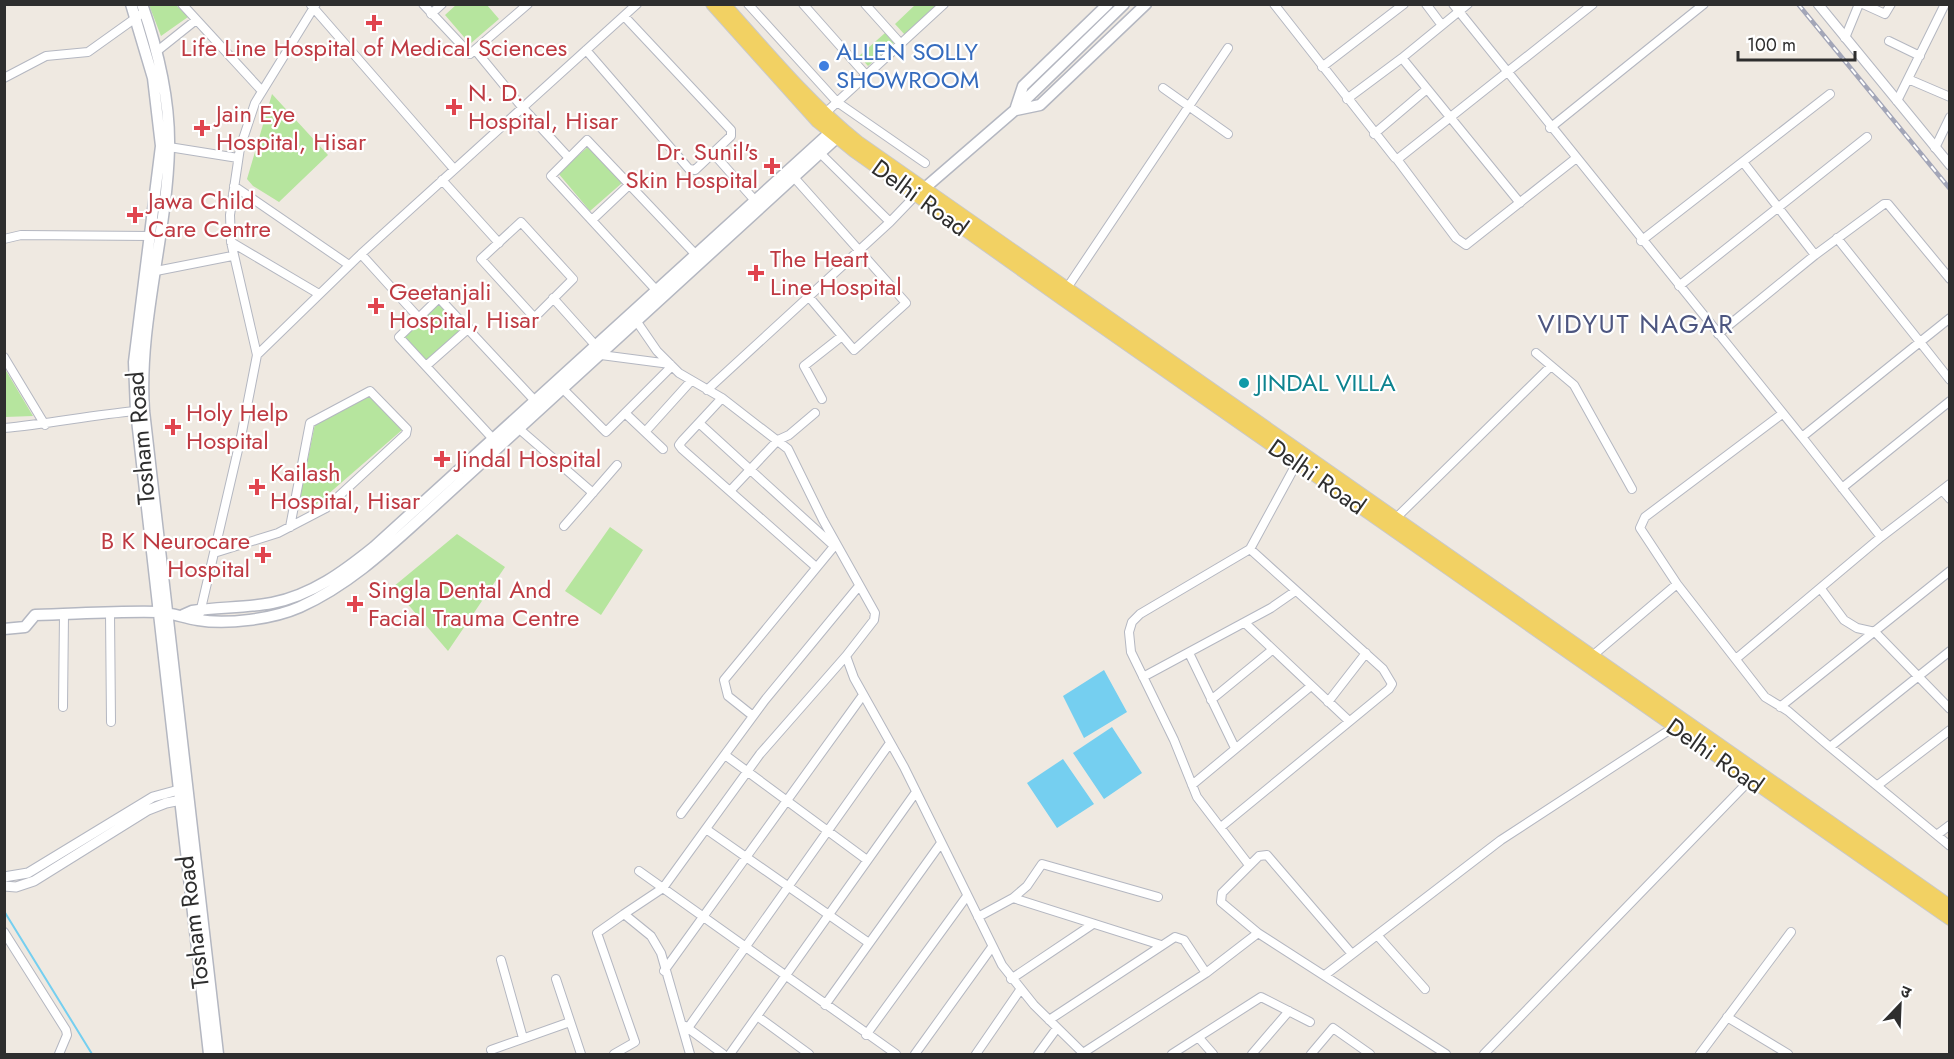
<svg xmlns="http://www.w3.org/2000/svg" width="1954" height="1059" viewBox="0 0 1954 1059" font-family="Jost,'Noto Sans Devanagari',sans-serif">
<rect width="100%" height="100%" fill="#efe9e1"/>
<path fill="#b6e59e" d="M457,4L487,5L499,19L470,44L445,15Z
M149,5H176L188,17L161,36Z
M915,5H937L905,35L895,24Z
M885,33L894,43L868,66L859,56Z
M272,94L328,155L279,202L253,186L247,179Z
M589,146L622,183L590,211L558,173Z
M440,302L463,328L427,361L403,335Z
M4,369H5L33,416L5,417Z
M369,395L402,430L311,509L299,503L315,424Z
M610,527L643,550L601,615L565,591Z
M457,534L505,567L448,651L393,587Z"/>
<path fill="#75cff0" d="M1104,670L1127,712L1084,738L1063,696Z
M1112,727L1142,773L1104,799L1073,753Z
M1063,759L1094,804L1057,828L1027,783Z"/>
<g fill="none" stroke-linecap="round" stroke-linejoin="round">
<path stroke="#75cff0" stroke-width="2" d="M4,911L92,1054"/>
<g stroke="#b4b7c1" stroke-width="10">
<path id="minor" d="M182,4L262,91
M423,4L470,54L528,4
M748,4L837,102L925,163
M803,4L866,75
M865,4L901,44
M1274,4L1395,158H1399L1593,4
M1426,4L1441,24
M1453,4L1802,437
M1468,4L1402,58L1520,203
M1863,4L1885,14L1891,4
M311,5L454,169
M431,14L442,4
M1845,38L1859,4
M1889,41L1920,56
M586,50L689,169L695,170L731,136V130L624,16
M476,51L522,107L569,158
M156,52L196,20
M1322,67L1404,4
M4,78L46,56L88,52L144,12
M1908,79L1950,97
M1163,88L1228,134
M1347,99L1402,58
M1897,101L1945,4
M822,116L944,4
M1550,128L1704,4
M1374,134L1427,89
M169,147L238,158
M1935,148L1950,117
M713,153L758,204
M820,153L890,222
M1396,158L1456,238L1466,245L1575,159
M1743,162L1815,255
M791,174L906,303L854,350L809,297
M442,180L499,243
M234,186L349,265
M592,220L629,185
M521,222L573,279L536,316L532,315L481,259Z
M1837,238L1920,342L1950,318
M4,239L21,235L151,236
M1641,241L1830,94
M231,242L319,294
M361,254L418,317
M151,272L232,256
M1679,286L1867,137
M1067,288L1228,48
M657,291L551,176L587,140L699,258
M553,298L596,346
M635,319L657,351L679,373L722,398L788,449L823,520L875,613L874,620L846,656L854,678L904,767L1002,965L1034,1005L1084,1054
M1718,334L1815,255L1884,204H1888L1950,279
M1536,353L1574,385L1632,489
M257,355L361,254L637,4
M601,355L670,364
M4,357L45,425
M426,366L469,328
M1950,380L1920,342L1802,437L1881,537L1950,484
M563,389L606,432L672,366
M707,390L890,222L916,195
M722,398L682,441L679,445L682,449L816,567
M822,399L804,366L842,336
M625,413L663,449
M1782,414L1645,517L1640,528L1677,584L1765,697L1788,711L1830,747
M699,423L834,546
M517,427L593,493
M4,428C49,424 91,415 136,411
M645,432L691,381
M495,441L399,337L439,298L537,403
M1842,488L1950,401
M1942,490L1950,499
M730,491L778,440L789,435L815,413
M1395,519L1551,366
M564,526L617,465
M214,553L278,533L326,508L406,434L407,429L370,391L310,423L290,527
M1821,589L1844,620L1857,628L1875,632L1950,709
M110,613L111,722
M200,613L241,437L257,355L231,242L230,215L240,148L255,103L316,4
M1245,623L1349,721
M1950,651L1830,747L1950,846
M1189,653L1235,748
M1591,657L1677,584
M1737,658L1881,537
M1143,677L1271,608L1294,592
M1211,700L1272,650
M1328,702L1366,653
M63,707L64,614
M1780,707L1950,571
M753,716L728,696L724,680L836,544
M725,755L867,860
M1192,785L1311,686
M1878,785L1950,730
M681,814L765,700L859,586
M1221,827L1389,689L1392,684L1383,669L1250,549
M706,829L869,943
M1938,834L1950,825
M1249,865L1197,797L1174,740L1131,652L1129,632L1132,622L1140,614L1250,549L1299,459
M639,871L896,1054
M1013,898L1027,886L1042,864L1158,897
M978,917L1013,898L1161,945
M4,932L66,1030L67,1035L59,1054
M1377,935L1425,989
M1352,954L1267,855L1259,856L1222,893L1221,902L1258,933L1446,1054
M501,960L523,1038
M664,971L863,695
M1325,975L1501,840L1674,727
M556,979L581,1054
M1011,979L1093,924
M825,1005L941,843
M757,1016L809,1054
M1727,1017L1788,1054
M1049,1020L1175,937L1184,940L1206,973
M685,1026L723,1054
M688,1028L890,743
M866,1035L967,896
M1199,1038L1213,1054
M491,1050L570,1022
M1083,1053L1206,973L1258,933
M614,1054L635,1042L597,933L624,914
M690,1054L661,953L651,936L624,914L663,888L760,754L846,656
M730,1054L916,792
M915,1054L992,947
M976,1054L1020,990
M1038,1054L1057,1028
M1172,1054L1261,997L1310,1022
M1252,1054L1289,1011
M1311,1054L1333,1028L1370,1054
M1484,1054L1750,780
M1700,1054L1791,932"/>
</g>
<g stroke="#b4b7c1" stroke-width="11">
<path id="tertiary" d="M1818,4L1950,165
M4,877L28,873L153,797L186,788
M4,886L16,887L34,881L148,810L166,803L186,799"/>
</g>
<g stroke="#b4b7c1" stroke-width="13">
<path id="secondary" d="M131,4L153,78L161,146L134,362L136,411L209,1054
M142,4C158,50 170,99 169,148C167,236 138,323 144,411L218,1054
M1016,107L1023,86L1108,4
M1016,110L1040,105L1146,4
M919,193L1015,110L1124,4
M183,615L192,611C219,607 245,608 272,603C312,595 343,572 374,547L835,128
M4,629L25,627L35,615C76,614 117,611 158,612C173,613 184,618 198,620C227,625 273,619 300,607C351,584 390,546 431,509L842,133"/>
</g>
<g stroke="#c9c9c9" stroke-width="14">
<path id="primary" d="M712,4L817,121L854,151L1061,298L1950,919
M724,4C767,52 808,102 858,142L1950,906"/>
</g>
<use href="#minor" stroke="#fff" stroke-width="8"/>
<use href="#tertiary" stroke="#fff" stroke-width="9"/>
<use href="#secondary" stroke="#fff" stroke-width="10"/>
<use href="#primary" stroke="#f2d163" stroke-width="12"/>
<g stroke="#a3a6b8" stroke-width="4.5">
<path id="rail" d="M1798,4L1950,189"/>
</g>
<use href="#rail" stroke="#fff" stroke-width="2" stroke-dasharray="7" stroke-linecap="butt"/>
</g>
<g fill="#e0444e" stroke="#fff" stroke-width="2">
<path d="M371 14h6v6h6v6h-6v6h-6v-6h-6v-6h6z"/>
<path d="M451 98h6v6h6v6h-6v6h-6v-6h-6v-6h6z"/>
<path d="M199 119h6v6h6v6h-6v6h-6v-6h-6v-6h6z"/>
<path d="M769 157h6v6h6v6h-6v6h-6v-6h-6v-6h6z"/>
<path d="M132 206h6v6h6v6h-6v6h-6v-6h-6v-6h6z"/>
<path d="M753 264h6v6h6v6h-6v6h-6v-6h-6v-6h6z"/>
<path d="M373 297h6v6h6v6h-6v6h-6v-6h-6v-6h6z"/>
<path d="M170 418h6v6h6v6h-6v6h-6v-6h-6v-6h6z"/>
<path d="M439 450h6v6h6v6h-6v6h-6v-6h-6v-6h6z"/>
<path d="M254 478h6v6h6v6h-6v6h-6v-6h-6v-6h6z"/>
<path d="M260 546h6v6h6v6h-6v6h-6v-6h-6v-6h6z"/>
<path d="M352 595h6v6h6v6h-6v6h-6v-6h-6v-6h6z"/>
</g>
<circle fill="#3f7fe0" stroke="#fff" stroke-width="2" cx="824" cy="66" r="6"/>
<circle fill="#0f9aa8" stroke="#fff" stroke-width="2" cx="1244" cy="383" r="6"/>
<g text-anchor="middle" stroke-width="4.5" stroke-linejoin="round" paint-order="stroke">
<g font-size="24" fill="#be3a42" stroke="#fff" text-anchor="start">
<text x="374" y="56" text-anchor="middle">Life Line Hospital of Medical Sciences</text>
<text x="468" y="101">N. D.<tspan x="468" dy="28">Hospital, Hisar</tspan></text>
<text x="216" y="122">Jain Eye<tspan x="216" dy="28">Hospital, Hisar</tspan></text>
<text x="758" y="160" text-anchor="end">Dr. Sunil's<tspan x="758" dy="28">Skin Hospital</tspan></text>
<text x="148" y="209">Jawa Child<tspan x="148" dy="28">Care Centre</tspan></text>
<text x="770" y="267">The Heart<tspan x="770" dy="28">Line Hospital</tspan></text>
<text x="389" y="300">Geetanjali<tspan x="389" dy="28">Hospital, Hisar</tspan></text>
<text x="186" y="421">Holy Help<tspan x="186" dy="28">Hospital</tspan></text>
<text x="456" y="467">Jindal Hospital</text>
<text x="270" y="481">Kailash<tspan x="270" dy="28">Hospital, Hisar</tspan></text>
<text x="250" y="549" text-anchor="end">B K Neurocare<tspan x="250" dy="28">Hospital</tspan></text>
<text x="368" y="598">Singla Dental And<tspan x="368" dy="28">Facial Trauma Centre</tspan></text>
</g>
<g font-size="24" fill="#366cbe" stroke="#fff" text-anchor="start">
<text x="836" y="60">ALLEN SOLLY<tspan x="836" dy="28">SHOWROOM</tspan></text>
</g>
<g font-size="24" fill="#2e2e2e" stroke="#fff">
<text transform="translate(920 198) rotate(36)" y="8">Delhi Road</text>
<text transform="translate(141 438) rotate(-95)" y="8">Tosham Road</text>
<text transform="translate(1317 477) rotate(35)" y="8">Delhi Road</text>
<text transform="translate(1715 756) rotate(35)" y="8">Delhi Road</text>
<text transform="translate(193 922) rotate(-97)" y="8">Tosham Road</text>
</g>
<g font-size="24" fill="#0d838f" stroke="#fff" text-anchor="start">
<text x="1256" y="391">JINDAL VILLA</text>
</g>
<g font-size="26" letter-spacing="1.5" fill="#4d5680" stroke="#fff">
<text x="1636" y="333">VIDYUT NAGAR</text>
</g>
</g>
<rect width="1954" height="1059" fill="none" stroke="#2e2e2e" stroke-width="12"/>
<g transform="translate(1900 1005) rotate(23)" stroke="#ffffff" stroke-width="4.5" paint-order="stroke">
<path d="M0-4.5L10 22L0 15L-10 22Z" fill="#2e2e2e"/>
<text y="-9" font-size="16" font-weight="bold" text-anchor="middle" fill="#2e2e2e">उ</text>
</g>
<path d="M1738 51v9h117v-9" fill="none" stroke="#2e2e2e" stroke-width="3"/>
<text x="1747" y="51" font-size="18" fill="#2e2e2e" stroke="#ffffff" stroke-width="4.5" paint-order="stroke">100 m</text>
</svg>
